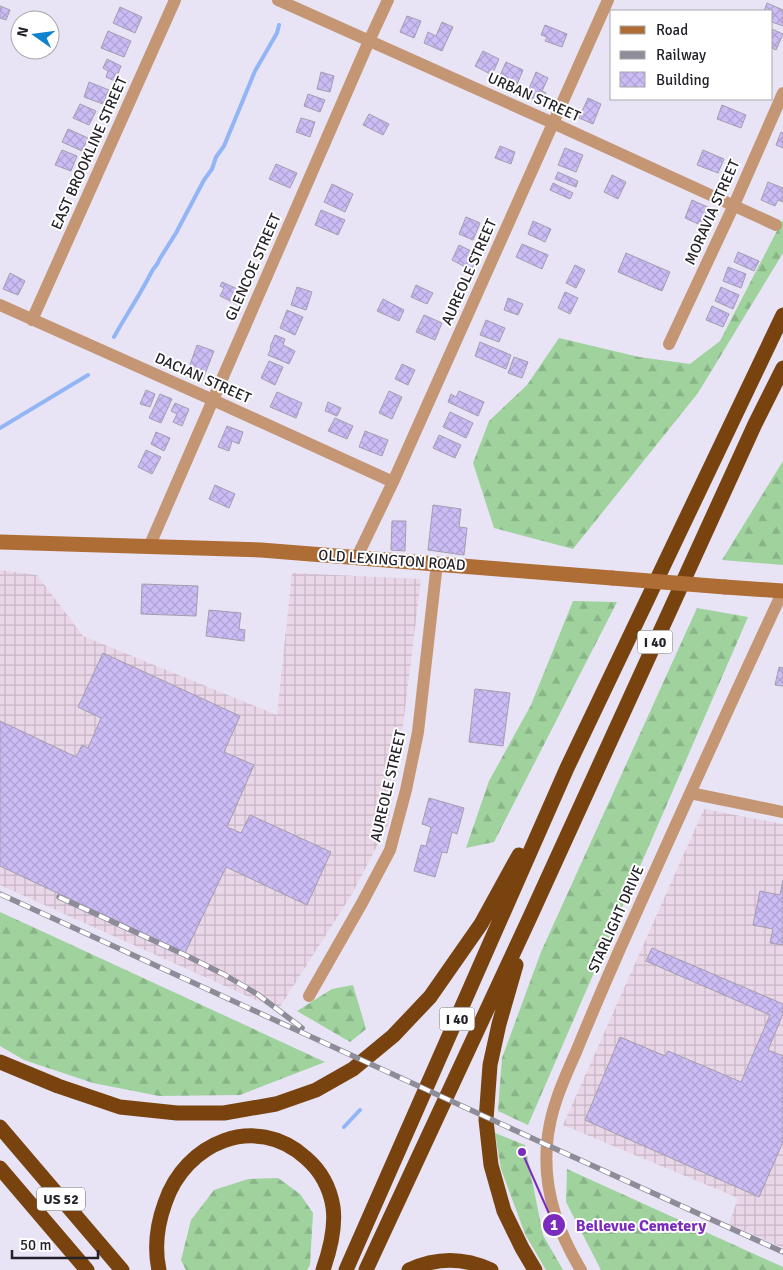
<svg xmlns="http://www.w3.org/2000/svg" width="783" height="1270" viewBox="0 0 783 1270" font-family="Signika,sans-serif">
<defs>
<pattern id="industrial-grid" width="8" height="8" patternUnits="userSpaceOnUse" patternTransform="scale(1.25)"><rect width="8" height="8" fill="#e9d6e7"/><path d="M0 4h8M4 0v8" fill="none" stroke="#c8b7c6"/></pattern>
<pattern id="forest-firs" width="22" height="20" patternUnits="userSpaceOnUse" patternTransform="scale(1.25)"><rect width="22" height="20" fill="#9fd29d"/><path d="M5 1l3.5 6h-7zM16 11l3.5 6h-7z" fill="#89b487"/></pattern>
<pattern id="building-cross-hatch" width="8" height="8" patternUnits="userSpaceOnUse" patternTransform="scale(1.25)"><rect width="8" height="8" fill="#ccbcf5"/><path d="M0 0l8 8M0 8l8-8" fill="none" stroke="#afa1d2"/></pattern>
</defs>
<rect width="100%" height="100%" fill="#e8e4f6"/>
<path fill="url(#industrial-grid)" d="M0,570L37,575L83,636L277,715L292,573L421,579L400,750L388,825L352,894L278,1010L0,885Z
M704,809L783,824V1248L729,1224L738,1198L563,1125Z"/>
<path fill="url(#forest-firs)" d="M783,219V253L698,393L573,549L494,528L473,463L489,421L527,385L559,338L639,357L690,364L720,341Z
M783,461V565L722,560Z
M573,601L617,602L494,842L466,848L489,781L531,705Z
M697,608L748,617L528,1125L498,1111L502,1058L541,952Z
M0,912L35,928L325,1062L240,1095L159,1096L93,1083L24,1060L0,1046Z
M353,985L366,1029L350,1042L297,1011L332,989Z
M495,1133L525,1145L543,1235L563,1270H546L525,1234L501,1169Z
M567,1169L783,1267V1270H601L566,1202Z
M278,1178L300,1194L313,1213L310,1265L307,1270H186L181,1260L191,1220L214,1190L248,1179Z"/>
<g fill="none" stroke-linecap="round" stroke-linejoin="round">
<path stroke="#92b5f6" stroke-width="4" d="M114,337C126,315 140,295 151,273C153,268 158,265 159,260L176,233L204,180L212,169L216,157L224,146L255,71L277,33L279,25
M0,428L88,375
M344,1127L360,1110"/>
</g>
<path fill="url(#building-cross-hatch)" stroke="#a39eaf" d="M767,3L783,10V26L772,22V11H764Z
M0,6L10,10L6,20L0,18Z
M120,7L142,17L135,33L113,23Z
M407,16L421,21L414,38L400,32Z
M442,22L453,27L442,51L424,43L428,32L436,36Z
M545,25L567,34L562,47L545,41L547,37L541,35Z
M772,29L783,34L776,50L772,48Z
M108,31L131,41L124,57L101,48Z
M483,51L499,59L492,75L475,66Z
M107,59L121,66L115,81L106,77L108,71L103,68Z
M506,62L523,70L516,87L498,80Z
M321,72L334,76L330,92L317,89Z
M536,72L548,78L542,91L546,93L541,103L526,96Z
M89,82L109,90L103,104L84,97Z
M308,94L325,100L320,112L304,106Z
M588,98L601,104L593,124L579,118Z
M80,104L96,111L89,125L73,118Z
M722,105L746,115L741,128L717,119Z
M369,114L389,124L383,135L363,125Z
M301,118L315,122L310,137L296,132Z
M68,129L88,138L82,151L62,142Z
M781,132L783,133V148L776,145Z
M500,146L515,152L511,164L495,158Z
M565,148L583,155L576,172L558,165Z
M62,150L77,156L71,171L55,165Z
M703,150L724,159L718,173L697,165Z
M276,164L297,173L290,188L269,179Z
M558,172L578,181L576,187L555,179Z
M612,175L626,182L618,199L604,192Z
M768,182L783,188V202L778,200L775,206L761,200Z
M553,183L573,193L570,199L550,190Z
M332,184L353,194L345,212L324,202Z
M692,200L712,209L705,227L685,218Z
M321,210L345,220L338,235L315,225Z
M466,217L480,223L473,240L459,234Z
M533,221L551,229L545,242L528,234Z
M522,244L548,255L542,269L516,257Z
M459,245L479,255L471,270L452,260Z
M738,252L759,261L754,271L734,262Z
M626,253L670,272L662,291L618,272Z
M575,265L585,270L576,288L566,283Z
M728,267L746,274L741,288L723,281Z
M10,273L25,281L18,295L3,289Z
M222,282L244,292L238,305L220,296L224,288L220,286Z
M416,285L433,293L427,304L411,297Z
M297,287L312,292L306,310L291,305Z
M721,287L739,295L733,309L715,301Z
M565,292L578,298L570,314L558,308Z
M508,298L523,304L518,315L504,310Z
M383,299L404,310L399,321L377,311Z
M712,306L729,314L723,327L706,320Z
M287,310L303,317L295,335L280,328Z
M424,315L442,323L435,340L416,332Z
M486,320L505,328L499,342L480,335Z
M275,335L285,339L283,345L295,351L289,364L268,355L271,348L270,347Z
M480,342L511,355L506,369L475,356Z
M197,345L214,351L203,379L187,373Z
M514,357L528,362L522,378L508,373Z
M269,361L283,367L275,385L261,378Z
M402,364L415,370L408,385L395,379Z
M146,390L155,394L150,407L140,404Z
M389,391L402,397L392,419L379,413Z
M459,391L484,402L478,416L448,402L451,394L456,397Z
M277,392L302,403L296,418L270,407Z
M160,394L172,399L161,423L149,418Z
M328,402L341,408L337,416L325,411Z
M175,403L189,409L182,426L173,422L177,414L171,411Z
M450,412L473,423L466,438L443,427Z
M335,418L353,426L347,439L328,431Z
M227,426L243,432L239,444L232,441L229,451L218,447Z
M365,431L388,440L382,456L359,447Z
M156,432L170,438L164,451L151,444Z
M439,435L461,445L455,458L433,448Z
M146,450L161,457L152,474L138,467Z
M215,485L235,494L229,508L209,499Z
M433,505L461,509L459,527L467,528L464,555L428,550Z
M392,521H406L405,551L391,550Z
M142,584L198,586L196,616L141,614Z
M209,610L241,613L239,629L245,630L244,641L206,636Z
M103,653L240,716L224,752L254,765L227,827L241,833L250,815L331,852L307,905L226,867L185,953L0,866V721L76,757L82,745L88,748L101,718L78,707Z
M779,667L783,668V686L775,685Z
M475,689L510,693L503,746L469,742Z
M429,798L464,808L457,834L452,832L447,853L442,852L435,877L414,871L421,845L426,846L431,827L422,824Z
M783,880V945L770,943L773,929L753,925L760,891L780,895Z
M652,948L783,1004V1014L768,1050L783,1056V1142L759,1197L585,1120L620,1037L665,1056L668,1051L741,1082L770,1015L646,961Z"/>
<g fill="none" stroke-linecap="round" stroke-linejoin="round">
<path stroke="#c49674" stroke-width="12" d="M278,0L553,123L776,225
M0,305L213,400L393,482
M32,320L175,0
M669,344L734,205L783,93
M149,547L369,41L388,0
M357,557L393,482L608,0
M690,793L783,812
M309,996L362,903L390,850L406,790L418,732L437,563
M581,1270C558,1232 543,1190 547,1145C549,1112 563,1081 576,1052C590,1018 604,985 619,951C673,831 727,710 783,591"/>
<path stroke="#af6d36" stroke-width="15" d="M0,542L261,550L612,578
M725,587L783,591"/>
<path stroke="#79430f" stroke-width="15" d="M516,965L499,1024L490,1065L486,1120L491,1165L504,1211L522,1248L535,1270
M0,1062L58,1086L120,1107L177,1113H224L276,1104L316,1090L353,1069L393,1036L430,997L481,924L519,855
M0,1127L122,1270
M0,1168L87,1270
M159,1270C154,1247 157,1225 165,1203C185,1143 255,1112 306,1158C321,1171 330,1188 333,1207C336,1228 330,1250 323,1270
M346,1270L567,768L783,315
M366,1270L530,917L755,424L783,368
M409,1270C437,1257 463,1257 491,1270"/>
<g stroke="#8f8c99" stroke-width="5.5">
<path id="rail" d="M0,894L547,1145L783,1252
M59,897L185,955L225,975L257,994L302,1028"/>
</g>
<use href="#rail" stroke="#fff" stroke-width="4" stroke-dasharray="11" stroke-linecap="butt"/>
<path stroke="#af6d36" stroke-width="15" d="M612,578L725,587"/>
</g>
<g text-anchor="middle" stroke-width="4" stroke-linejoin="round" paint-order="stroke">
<g fill="#fff" stroke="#666469" stroke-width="1">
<rect x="637.5" y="630.5" width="35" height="23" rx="4"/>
<rect x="439.5" y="1007.5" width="35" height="23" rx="4"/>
<rect x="37" y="1187.5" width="48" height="23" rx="4"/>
</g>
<g font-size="14" font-weight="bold" fill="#242229">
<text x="655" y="647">I 40</text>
<text x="457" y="1024">I 40</text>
<text x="61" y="1204">US 52</text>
</g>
<g font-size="15" fill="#242229" stroke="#fff">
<text transform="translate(534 97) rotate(24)" y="5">URBAN STREET</text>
<text transform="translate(89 153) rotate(-66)" y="5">EAST BROOKLINE STREET</text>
<text transform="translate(712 212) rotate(-66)" y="5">MORAVIA STREET</text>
<text transform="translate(253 267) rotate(-66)" y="5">GLENCOE STREET</text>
<text transform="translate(469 272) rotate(-66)" y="5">AUREOLE STREET</text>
<text transform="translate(203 378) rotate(24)" y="5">DACIAN STREET</text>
<text transform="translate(392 560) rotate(4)" y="5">OLD LEXINGTON ROAD</text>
<text transform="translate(388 786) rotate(-77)" y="5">AUREOLE STREET</text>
<text transform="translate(616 919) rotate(-66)" y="5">STARLIGHT DRIVE</text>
</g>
</g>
<path fill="none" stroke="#7b2cbf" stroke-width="2" d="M522 1152L554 1225"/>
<g fill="#7b2cbf" stroke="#fff" stroke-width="2">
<circle cx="522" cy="1152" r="5"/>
<circle cx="554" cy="1225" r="12"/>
</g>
<g font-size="15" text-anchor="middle" font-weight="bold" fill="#fff">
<text x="554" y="1230">1</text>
</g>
<g font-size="16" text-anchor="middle" font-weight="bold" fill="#7b2cbf" stroke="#fff" stroke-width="4" stroke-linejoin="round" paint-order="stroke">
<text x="641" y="1231">Bellevue Cemetery</text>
</g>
<rect x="610" y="10" width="162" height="90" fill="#ffffff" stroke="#a7a7a9"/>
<rect x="620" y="26" width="25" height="8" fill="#af6d36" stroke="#a7a7a9"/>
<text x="656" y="35" font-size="15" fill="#242229">Road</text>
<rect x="620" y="51" width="25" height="8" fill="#8f8c99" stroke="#a7a7a9"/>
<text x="656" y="60" font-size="15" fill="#242229">Railway</text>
<rect x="620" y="72" width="25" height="15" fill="url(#building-cross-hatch)" stroke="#a7a7a9"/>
<text x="656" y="85" font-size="15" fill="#242229">Building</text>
<g transform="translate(35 35) rotate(284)"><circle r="24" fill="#ffffff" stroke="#a7a7a9"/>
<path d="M0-4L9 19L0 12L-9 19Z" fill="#0d83cb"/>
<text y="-8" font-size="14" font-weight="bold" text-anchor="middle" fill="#242229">N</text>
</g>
<path d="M12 1250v8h86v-8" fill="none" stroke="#242229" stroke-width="2.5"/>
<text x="20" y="1250" font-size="15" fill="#242229" stroke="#ffffff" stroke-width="4" paint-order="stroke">50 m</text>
</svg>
